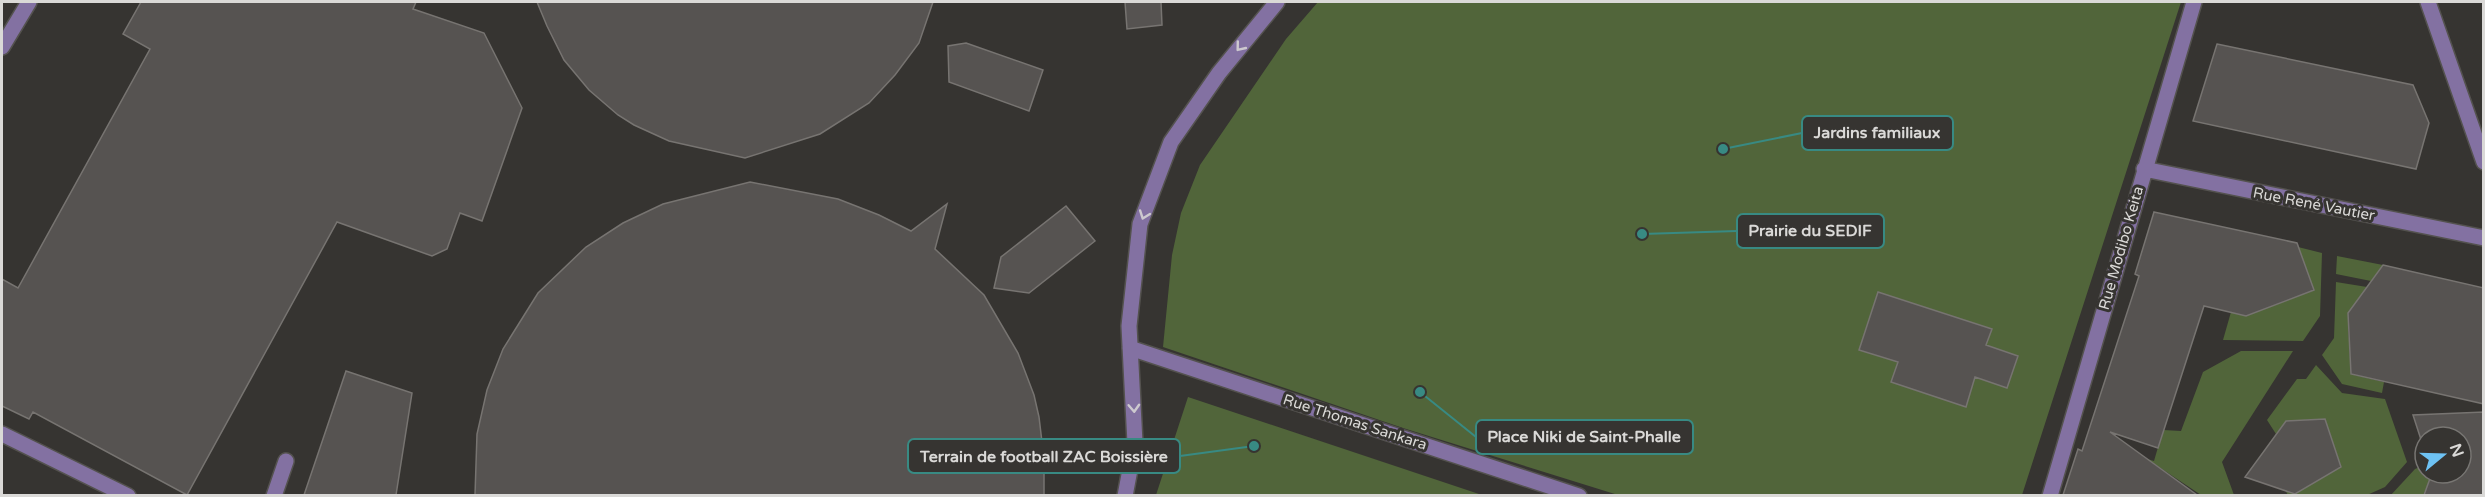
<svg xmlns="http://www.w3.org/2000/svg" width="2485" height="497" viewBox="0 0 2485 497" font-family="'Varela Round',sans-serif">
<rect width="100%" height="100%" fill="#363431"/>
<path fill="#51653a" d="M1318,2H2181L2022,495H1618L1403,428L1163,347L1172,255L1181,213L1200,165L1286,39Z
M2298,247L2322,253L2320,316L2303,341L2223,340L2231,312Z
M2337,256L2383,265L2371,281L2336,274Z
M2336,282L2367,287L2355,304V322L2348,323L2351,374L2384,382L2382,393L2342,384L2322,355L2334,338Z
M2241,351H2293L2222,462L2234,495H2201L2147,459L2154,461L2163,430L2181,431L2203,372Z
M2316,365L2342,393L2385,399L2407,462L2385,487L2367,495H2288L2285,490L2295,494L2341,466L2325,419L2286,421L2276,434L2267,420L2297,379H2306Z
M1188,397L1482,495H1156Z
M2425,465V473H2432L2433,475L2423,495L2390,496L2415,469Z"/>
<path fill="#565351" stroke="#777471" stroke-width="1.5" d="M141,2H416L413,9L484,33L522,108L482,221L460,213L447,249L432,256L337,222L187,495L33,412L29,419L2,406V279L18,288L150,49L123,34Z
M537,2H933L919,43L895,75L869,103L820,134L745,158L669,141L634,125L618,115L589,90L564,60L547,26Z
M1125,2H1161L1162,25L1127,29Z
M966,43L1043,70L1029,111L949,82L948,46Z
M2217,44L2413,85L2429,123L2416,169L2193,121Z
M750,182L838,199L879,215L911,231L947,204L935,249L984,295L1018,353L1034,395L1039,417L1044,459V495H475L477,434L487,390L503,349L538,293L586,247L623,223L663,204Z
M1066,206L1095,241L1029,293L994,288L1001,257Z
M2154,212L2297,243L2314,290L2246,316L2204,306L2158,448L2110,432L2197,495H2063L2078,449L2082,451L2139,276L2135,274Z
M2383,265L2484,288V404L2351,374L2348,313Z
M1878,292L1992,329L1986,345L2018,356L2007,388L1975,377L1966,407L1891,382L1898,362L1859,350Z
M346,371L412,393L396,495H304Z
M2484,412V495H2424L2432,473H2461V437H2425V452L2413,415Z
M2325,419L2341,467L2295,494L2245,477L2286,421Z"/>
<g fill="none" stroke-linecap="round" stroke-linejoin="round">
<g stroke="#54524f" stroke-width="18">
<path id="minor" d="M2428,2L2484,162
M2,47L29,2
M2144,169L2484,238
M1130,348L1579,496
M2,434L128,496
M274,496L286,461
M1125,496L1135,443L1129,326L1140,224L1171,142L1219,73L1277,2
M2050,496L2194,2"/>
</g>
<use href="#minor" stroke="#8371a2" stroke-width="15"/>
</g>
<defs><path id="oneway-chevron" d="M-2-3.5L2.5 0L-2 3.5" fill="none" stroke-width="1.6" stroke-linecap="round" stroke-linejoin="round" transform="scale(1.5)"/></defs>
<g stroke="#cdc9cf">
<use href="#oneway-chevron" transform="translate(1240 47) rotate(129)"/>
<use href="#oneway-chevron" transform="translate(1144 215) rotate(110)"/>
<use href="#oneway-chevron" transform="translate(1134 408) rotate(87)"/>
</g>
<g text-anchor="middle" stroke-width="6" stroke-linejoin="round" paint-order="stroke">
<g font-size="15" fill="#dad9d7" stroke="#363431">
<text transform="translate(2314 204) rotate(11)" y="5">Rue René Vautier</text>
<text transform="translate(2121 248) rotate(-74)" y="5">Rue Modibo Keita</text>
<text transform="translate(1355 422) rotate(18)" y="5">Rue Thomas Sankara</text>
</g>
</g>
<path fill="none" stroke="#388a83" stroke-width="2" d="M1723 149L1802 133M1642 234L1737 231M1420 392L1476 437M1254 446L1180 456"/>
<g fill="#388a83" stroke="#363431" stroke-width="2">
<circle cx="1723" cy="149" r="6"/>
<circle cx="1642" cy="234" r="6"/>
<circle cx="1420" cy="392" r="6"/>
<circle cx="1254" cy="446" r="6"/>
</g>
<g fill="#363431" stroke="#388a83" stroke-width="2">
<rect x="1802" y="116" width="151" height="34" rx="6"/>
<rect x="1737" y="214" width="147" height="34" rx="6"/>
<rect x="1476" y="420" width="217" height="34" rx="6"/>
<rect x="908" y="439" width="272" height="34" rx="6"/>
</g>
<g font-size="16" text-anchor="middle" font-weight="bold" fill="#dad9d7">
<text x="1877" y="138">Jardins familiaux</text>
<text x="1810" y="236">Prairie du SEDIF</text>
<text x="1584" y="442">Place Niki de Saint-Phalle</text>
<text x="1044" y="462">Terrain de football ZAC Boissière</text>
</g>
<rect width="2485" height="497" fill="none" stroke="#dad9d7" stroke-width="6"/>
<g transform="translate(2443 455) rotate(71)"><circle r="28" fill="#363431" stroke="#787673" stroke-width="1.5"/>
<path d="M0-4.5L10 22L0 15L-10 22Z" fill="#6ec2f3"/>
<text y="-9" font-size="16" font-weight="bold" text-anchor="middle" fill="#dad9d7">N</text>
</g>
</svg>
